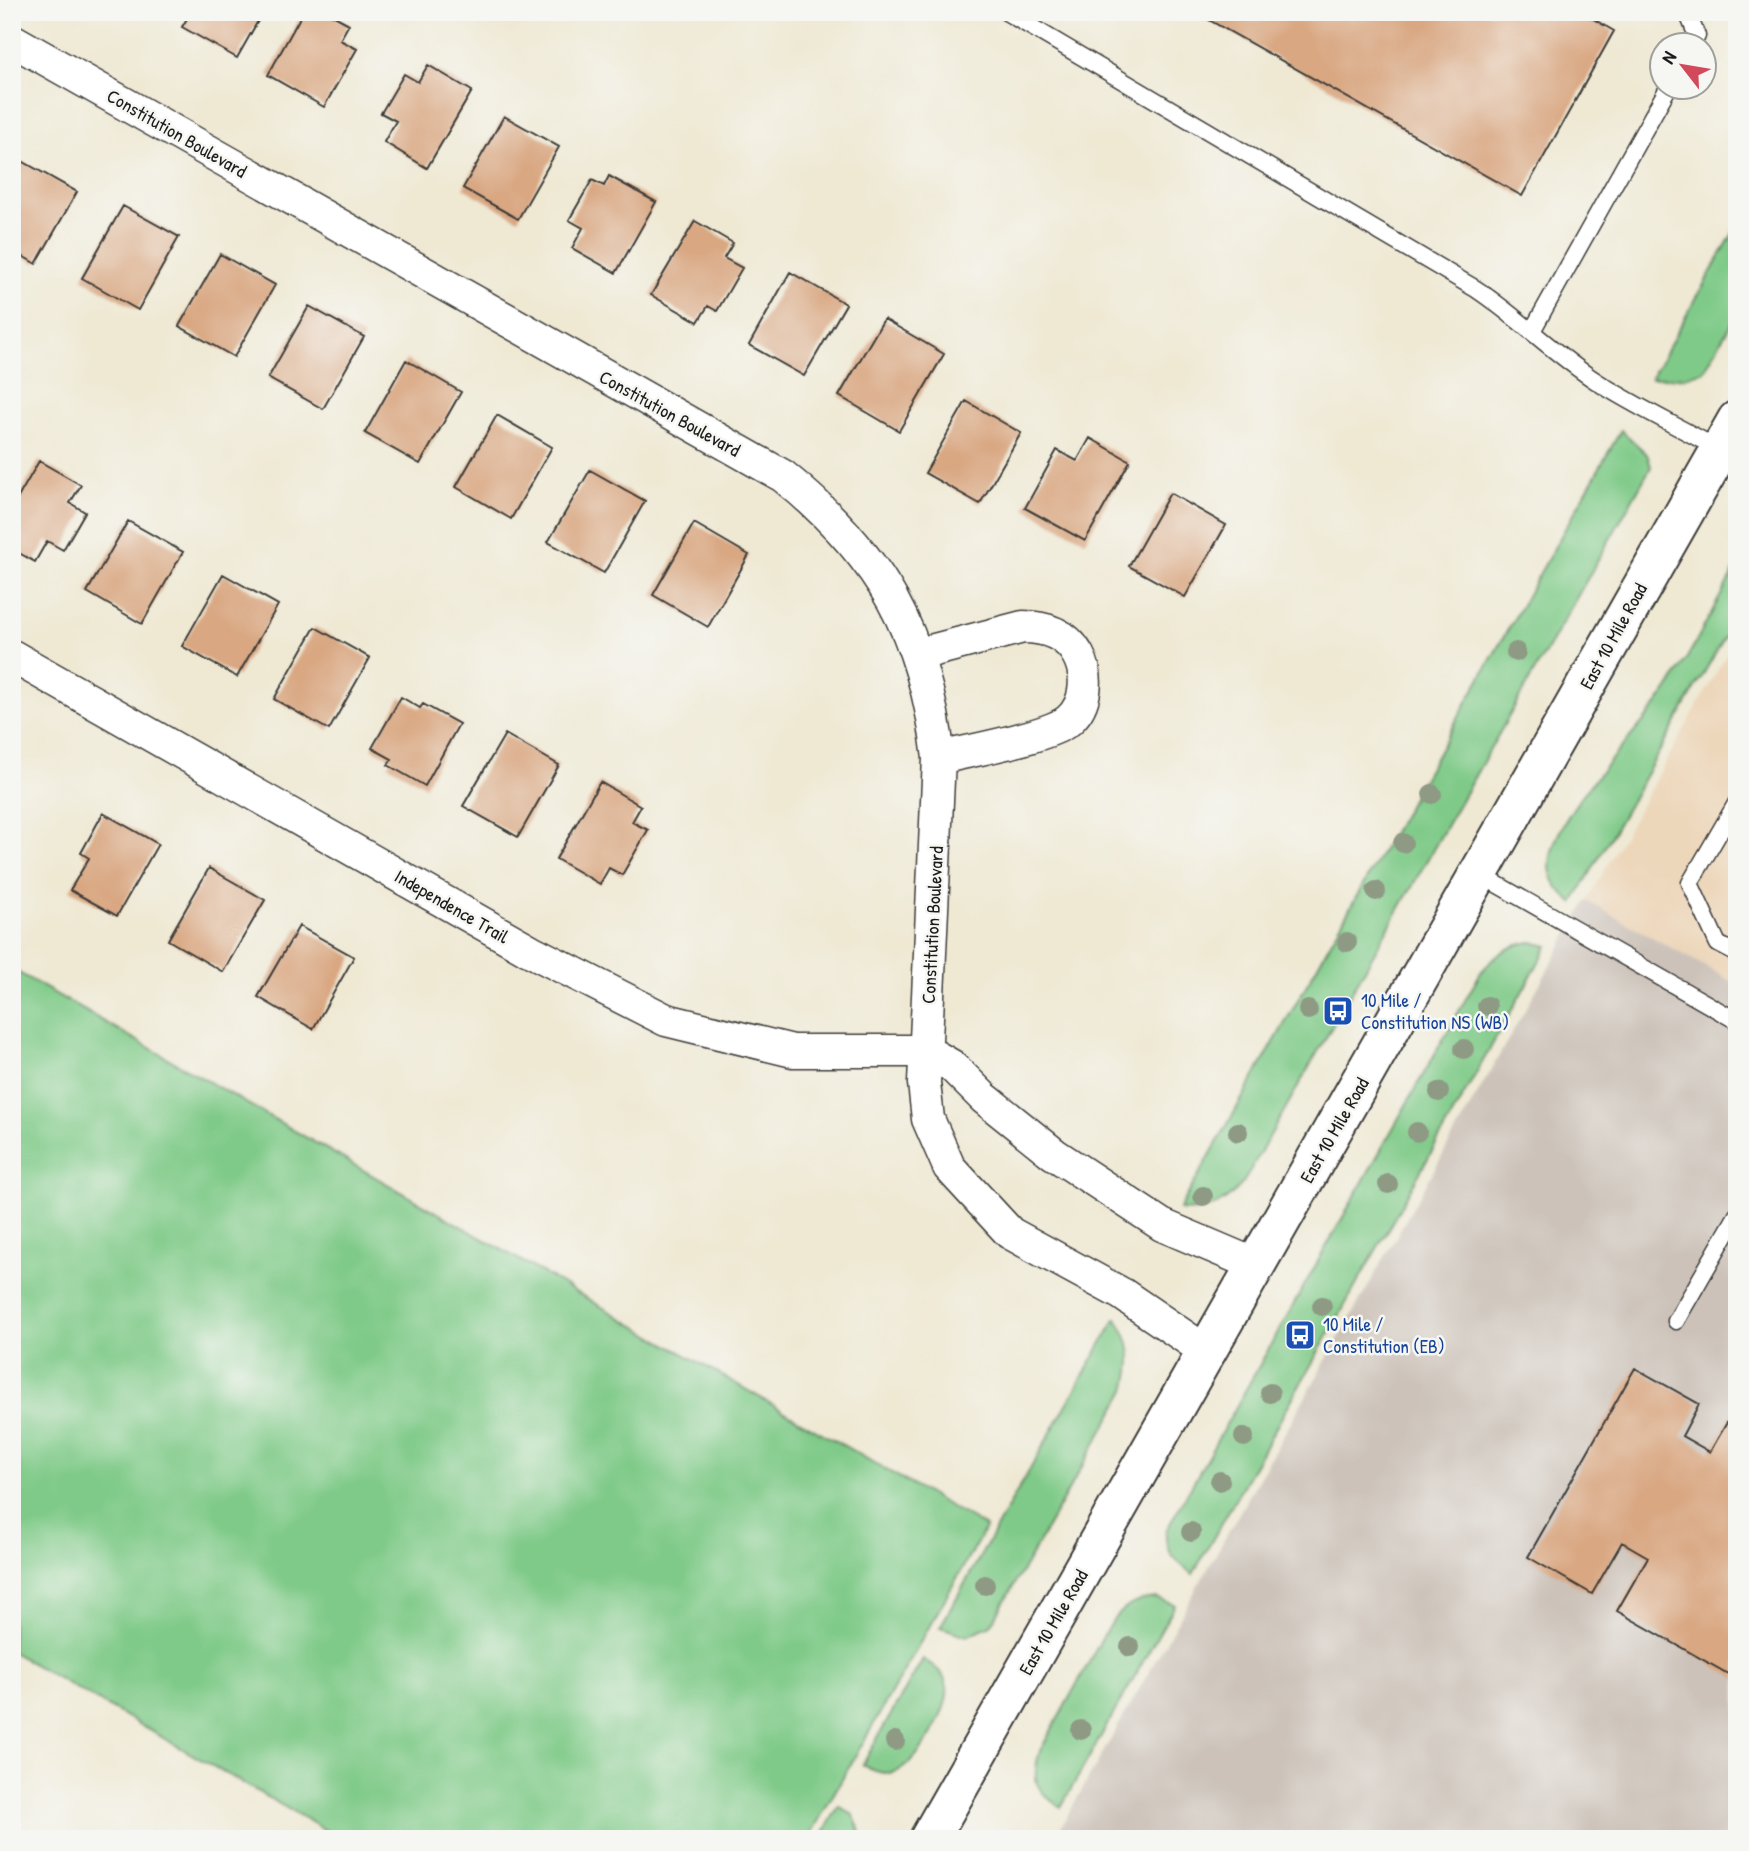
<svg xmlns="http://www.w3.org/2000/svg" width="1749" height="1851" viewBox="0 0 1749 1851" font-family="'Patrick Hand',sans-serif">
<rect width="100%" height="100%" fill="#f6f6f2"/>
<filter id="ink" filterUnits="userSpaceOnUse"><feTurbulence type="fractalNoise" baseFrequency=".0143" numOctaves="2"/><feDisplacementMap in="SourceGraphic" scale="14" xChannelSelector="R" yChannelSelector="G"/><feConvolveMatrix kernelMatrix="1 2 1 2 8 2 1 2 1" color-interpolation-filters="sRGB"/></filter>
<filter id="wash" filterUnits="userSpaceOnUse"><feTurbulence type="fractalNoise" baseFrequency=".00686" numOctaves="4" result="noise"/><feDisplacementMap in="SourceGraphic" scale="28" xChannelSelector="R" yChannelSelector="G"/><feGaussianBlur stdDeviation="1.57" result="paint"/><feColorMatrix in="noise" values="0 0 0 0 0 0 0 0 0 0 0 0 0 0 0 0 0 1.4 0 .05"/><feComposite in="paint" operator="in"/></filter>
<g filter="url(#wash)">
<rect width="100%" height="100%" fill="#efe9d4"/>
<path fill="#edd7bb" d="M1737,636V984L1587,901Z"/>
<path fill="#ccc2b9" d="M1587,901L1737,984V1839H1054Z"/>
<path fill="#7fca88" stroke="#4e7352" stroke-width="2" d="M1737,226V313L1704,371L1684,377L1651,378Z
M1621,430L1647,454L1651,467L1243,1183C1225,1204 1207,1213 1179,1210Z
M1737,566V615L1573,903C1561,893 1549,881 1550,863C1554,809 1640,734 1669,688C1694,649 1714,606 1737,566Z
M1531,942L1548,946L1193,1574C1176,1561 1164,1553 1166,1531L1481,972C1496,955 1508,945 1531,942Z
M12,969L986,1527L808,1839H341L12,1652Z
M1116,1318C1134,1343 1134,1361 1126,1390L991,1625L967,1636L940,1627Z
M1157,1598L1175,1605L1061,1807C1035,1792 1031,1779 1040,1751L1110,1624C1124,1607 1135,1599 1157,1598Z
M923,1659C934,1666 945,1673 947,1687C951,1708 916,1768 894,1772C882,1775 872,1770 862,1765Z
M839,1806L853,1815L864,1839H820Z"/>
<g id="blocks">
<path fill="#d9a782" d="M191,12H263L237,58L182,27Z
M303,12H327L349,24L340,40L357,49L324,107L268,75Z
M1195,12H1581L1614,31L1522,196Z
M428,65L472,91L427,168L384,142L396,121L381,113L404,74L418,82Z
M504,116L559,147L518,219L463,188Z
M22,161L77,192L36,264L12,250V178Z
M609,176L656,202L616,273L572,248L583,228L569,220L592,180L604,186Z
M123,206L179,237L138,310L82,278Z
M695,221L733,243L724,258L742,268L717,311L708,306L698,322L651,295Z
M220,254L275,285L234,357L179,326Z
M790,272L846,304L804,376L749,345Z
M309,306L364,337L323,409L268,378Z
M884,319L944,354L899,431L839,396Z
M406,360L461,392L420,464L365,433Z
M966,401L1021,433L980,504L925,473Z
M497,415L552,447L511,519L456,487Z
M1090,438L1130,461L1085,541L1025,508L1057,450L1077,461Z
M39,461L81,485L70,503L85,512L63,550L47,541L35,562L12,549V508Z
M590,470L645,501L604,573L548,542Z
M1170,493L1226,525L1185,597L1129,566Z
M128,521L183,552L142,624L87,592Z
M694,523L749,555L708,627L653,595Z
M223,574L278,605L237,677L182,646Z
M315,627L370,658L329,730L274,699Z
M401,697L420,708L423,704L459,724L425,786L388,765L392,759L372,748Z
M505,734L559,765L518,837L463,806Z
M600,782L641,806L632,822L648,830L622,875L609,868L600,884L556,859Z
M103,813L158,844L117,916L70,890L89,858L81,853Z
M209,868L265,900L223,972L168,940Z
M299,926L354,957L313,1029L258,997Z
M1635,1368L1699,1404L1682,1436L1710,1452L1737,1405V1679L1617,1611L1648,1557L1622,1542L1592,1594L1528,1557Z"/>
</g>
</g>
<g filter="url(#ink)">
<use href="#blocks" fill-opacity="0" stroke="#3c3b38" stroke-width="2"/>
<g fill="none" stroke-linecap="round" stroke-linejoin="round">
<g stroke="#3c3b38" stroke-width="19">
<path id="service" d="M1006,12L1476,289C1518,317 1553,353 1596,381C1634,406 1678,426 1718,449
M1687,12L1697,36L1691,46
M1532,331L1668,88
M1737,802L1690,883L1718,944L1737,954
M1479,874L1737,1021
M1676,1321L1737,1215"/>
</g>
<g stroke="#3c3b38" stroke-width="35">
<path id="minor" d="M12,40L783,476C882,556 924,633 939,758L924,1083L928,1119L949,1167L1010,1233L1122,1294L1207,1352
M919,654L1023,627C1045,627 1067,634 1078,655C1089,675 1087,704 1069,720C1049,737 968,751 939,758
M12,656L531,951L666,1020L793,1051H926L952,1066L984,1098L1054,1154L1162,1225L1256,1265"/>
</g>
<g stroke="#3c3b38" stroke-width="42">
<path id="secondary" d="M929,1839L1737,420"/>
</g>
<use href="#service" stroke="#fff" stroke-width="16"/>
<use href="#minor" stroke="#fff" stroke-width="32"/>
<use href="#secondary" stroke="#fff" stroke-width="38"/>
</g>
<g fill="#8e9a84">
<circle cx="1516" cy="652" r="10"/>
<circle cx="1432" cy="794" r="10"/>
<circle cx="1403" cy="843" r="10"/>
<circle cx="1376" cy="891" r="10"/>
<circle cx="1347" cy="942" r="10"/>
<circle cx="1487" cy="1006" r="10"/>
<circle cx="1308" cy="1010" r="10"/>
<circle cx="1464" cy="1049" r="10"/>
<circle cx="1439" cy="1092" r="10"/>
<circle cx="1238" cy="1132" r="10"/>
<circle cx="1417" cy="1132" r="10"/>
<circle cx="1388" cy="1184" r="10"/>
<circle cx="1203" cy="1196" r="10"/>
<circle cx="1322" cy="1306" r="10"/>
<circle cx="1270" cy="1393" r="10"/>
<circle cx="1244" cy="1437" r="10"/>
<circle cx="1220" cy="1481" r="10"/>
<circle cx="1191" cy="1532" r="10"/>
<circle cx="985" cy="1585" r="10"/>
<circle cx="1130" cy="1647" r="10"/>
<circle cx="1081" cy="1730" r="10"/>
<circle cx="895" cy="1741" r="10"/>
</g>
</g>
<defs>
<g id="bus-square" transform="scale(1.575)"><rect x="-9" y="-9" width="18" height="18" rx="4" fill="#1a4fb4" stroke="#f6f6f2"/><path d="M-5-6H5V4H4V6H2V4H-2V6H-4V4H-5ZM-3.5-4V0h7V-4ZM-3.5 1.2v1.5H-2V1.2ZM2 1.2v1.5H3.5V1.2Z" fill="#fff"/></g>
</defs>
<g fill-rule="evenodd">
<use href="#bus-square" x="1338" y="1011"/>
<use href="#bus-square" x="1300" y="1335"/>
</g>
<g text-anchor="middle" stroke-width="5" stroke-linejoin="round" paint-order="stroke">
<g font-size="19" fill="#1c1c1c" stroke="#f6f6f2">
<text transform="translate(177 133) rotate(30)" y="7">Constitution Boulevard</text>
<text transform="translate(670 413) rotate(29)" y="7">Constitution Boulevard</text>
<text transform="translate(1613 636) rotate(-61)" y="7">East 10 Mile Road</text>
<text transform="translate(452 906) rotate(30)" y="7">Independence Trail</text>
<text transform="translate(932 925) rotate(-87)" y="7">Constitution Boulevard</text>
<text transform="translate(1334 1130) rotate(-60)" y="7">East 10 Mile Road</text>
<text transform="translate(1053 1622) rotate(-60)" y="7">East 10 Mile Road</text>
</g>
<g font-size="19" fill="#164399" stroke="#f6f6f2" text-anchor="start">
<text x="1361" y="1007">10 Mile /<tspan x="1361" dy="22">Constitution NS (WB)</tspan></text>
<text x="1323" y="1331">10 Mile /<tspan x="1323" dy="22">Constitution (EB)</tspan></text>
</g>
</g>
<rect width="1749" height="1851" fill="none" stroke="#f6f6f2" stroke-width="42"/>
<g transform="translate(1683 66) rotate(301)"><circle r="33" fill="#f6f6f2" stroke="#9f9f9c" stroke-width="2"/>
<path d="M0-5L12 26L0 18L-12 26Z" fill="#d1495b"/>
<text y="-10" font-size="19" font-weight="bold" text-anchor="middle" fill="#1c1c1c">N</text>
</g>
</svg>
